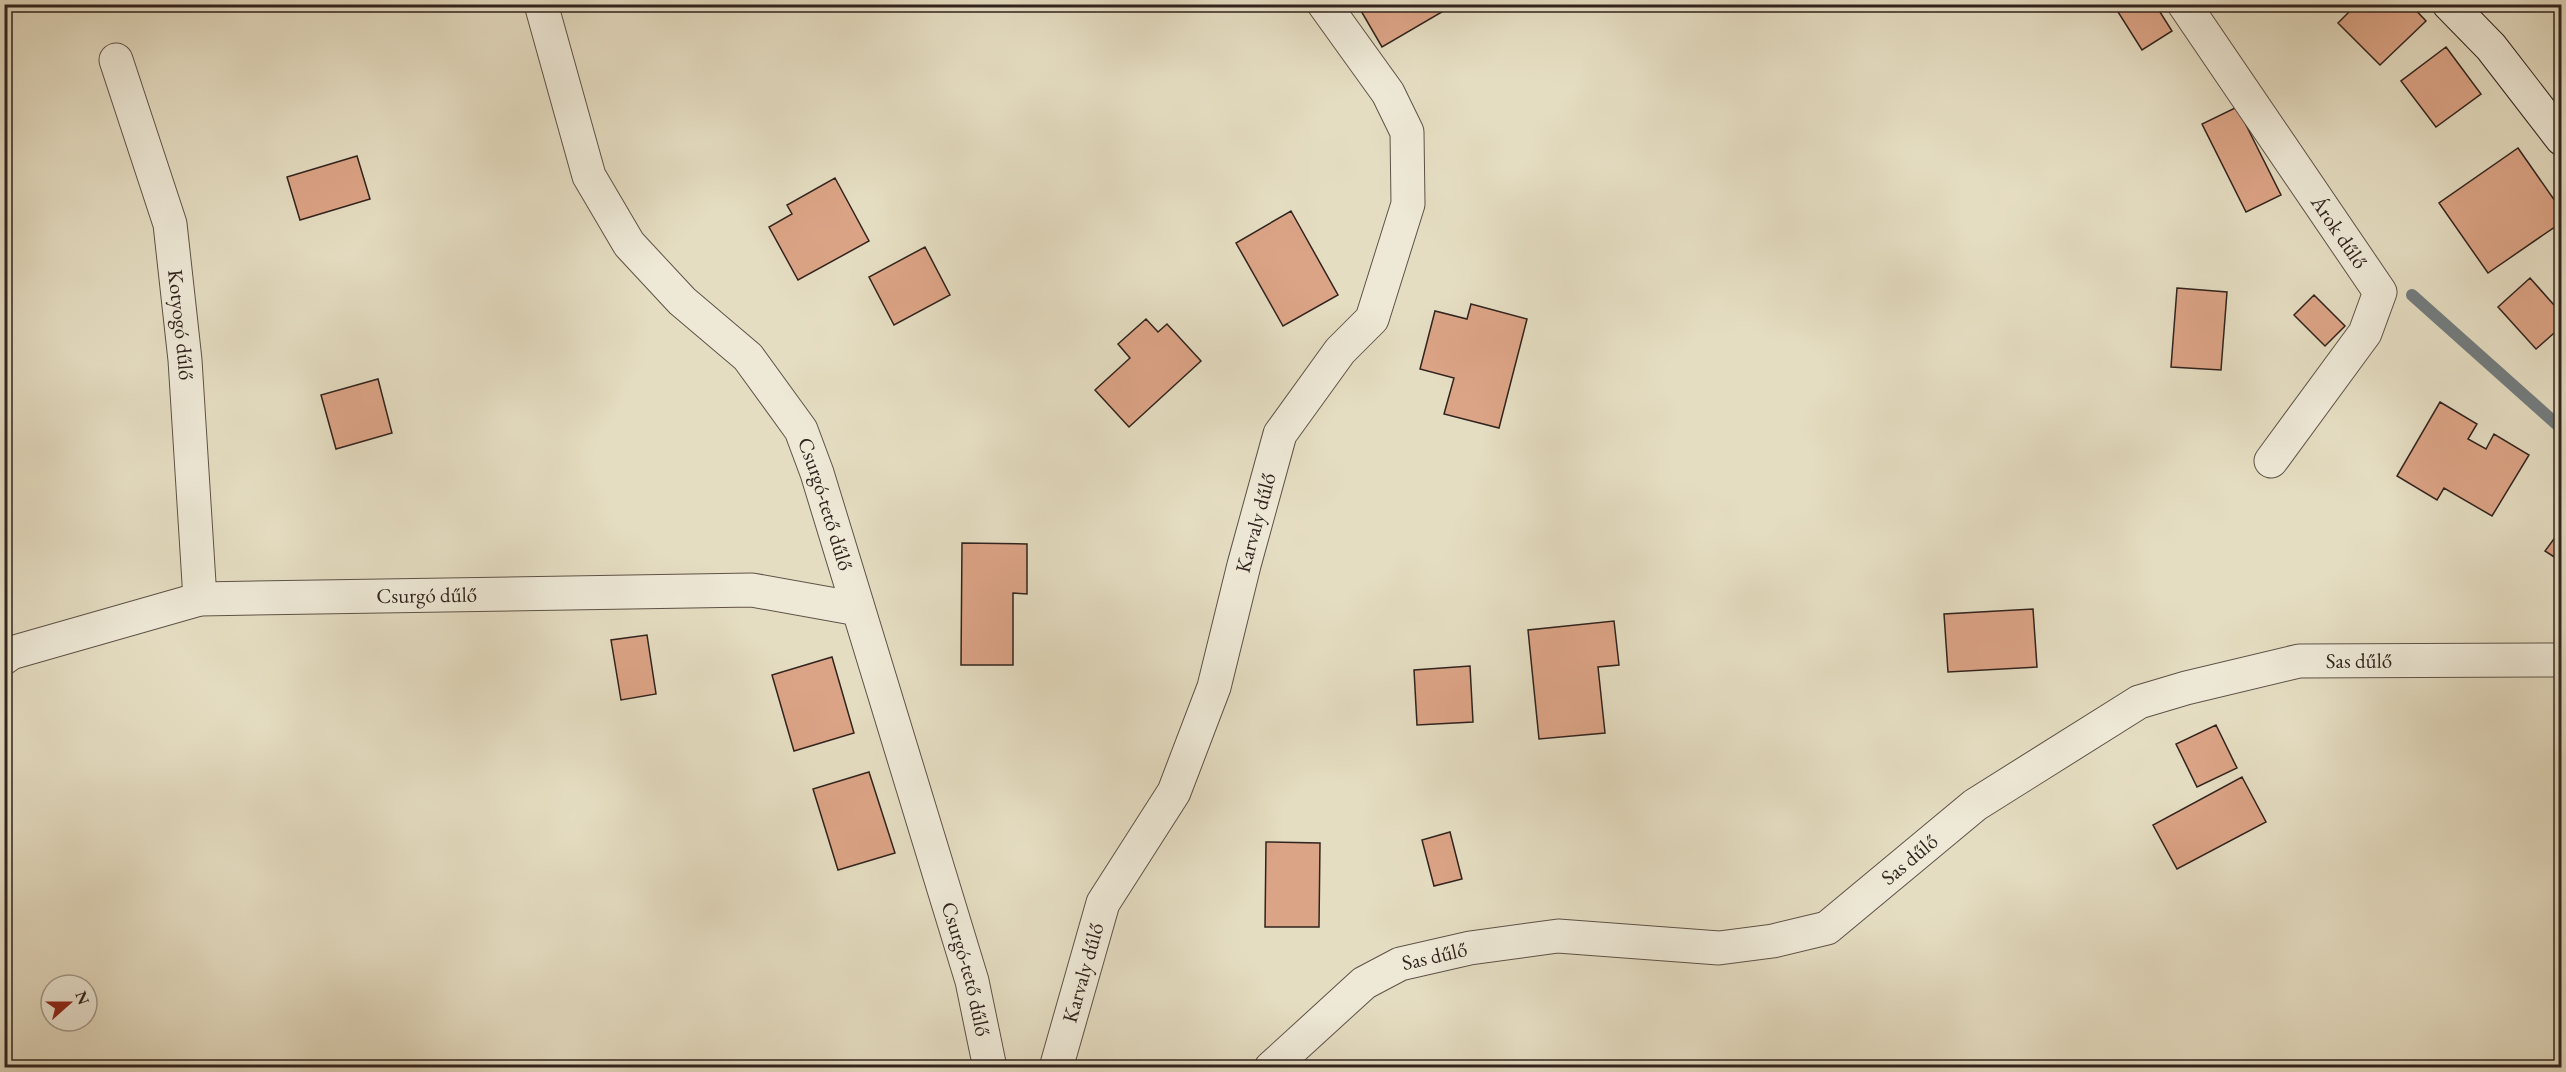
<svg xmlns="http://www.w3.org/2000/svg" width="2566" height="1072" viewBox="0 0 2566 1072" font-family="'EB Garamond',serif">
<rect width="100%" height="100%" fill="#e5ddc2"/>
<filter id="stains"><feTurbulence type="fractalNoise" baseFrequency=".00333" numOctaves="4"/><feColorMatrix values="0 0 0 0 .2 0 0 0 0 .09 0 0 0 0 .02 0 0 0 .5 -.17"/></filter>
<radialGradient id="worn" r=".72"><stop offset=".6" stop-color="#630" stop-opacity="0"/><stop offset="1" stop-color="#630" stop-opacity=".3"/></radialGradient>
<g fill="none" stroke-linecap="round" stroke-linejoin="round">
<path stroke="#727c7f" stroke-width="12" d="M2412,295L2562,429"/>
</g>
<path fill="#dca486" stroke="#31231e" stroke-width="1.5" d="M1357,4H1444L1447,9L1382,47Z
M2113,4H2155L2172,31L2142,50Z
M2357,4H2410L2426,21L2380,65L2338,23Z
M2446,47L2481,94L2436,127L2401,81Z
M2237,107L2281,195L2246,212L2202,124Z
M2518,148L2562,211V222L2488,273L2439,203Z
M357,156L370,199L300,220L287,177Z
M835,178L869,241L798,280L769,227L792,214L787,205Z
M1291,211L1338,295L1283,326L1236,243Z
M925,247L950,295L894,325L869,277Z
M2530,278L2562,314V326L2536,349L2498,307Z
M2177,288L2227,292L2221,370L2171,367Z
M2314,295L2345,326L2325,346L2294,315Z
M1471,304L1527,319L1499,428L1444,414L1454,378L1420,369L1435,311L1467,319Z
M1146,319L1158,332L1167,324L1201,361L1129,427L1095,390L1130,358L1118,344Z
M378,379L392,433L336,449L321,395Z
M2440,402L2477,424L2468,439L2486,449L2494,434L2529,455L2492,516L2444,488L2437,500L2397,476Z
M2562,528V562L2545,551Z
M962,543L1027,544V594L1013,593V665H961Z
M2033,609L2037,667L1948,672L1944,614Z
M1614,621L1619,665L1598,667L1605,733L1539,739L1528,630Z
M647,635L656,694L621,700L611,640Z
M832,657L854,733L794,751L772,675Z
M1470,666L1473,722L1417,725L1414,670Z
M2216,725L2237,768L2197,787L2176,744Z
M869,772L895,853L838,870L813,789Z
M2242,777L2266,822L2177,869L2153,825Z
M1450,832L1462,879L1434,886L1422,840Z
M1266,842L1320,843L1319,927H1265Z"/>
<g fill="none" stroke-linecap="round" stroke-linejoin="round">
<g stroke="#5e5247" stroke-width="35">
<g id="street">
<path id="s1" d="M541,4L589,176L629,244L682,301L748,357L801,430L817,473L972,981L990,1068"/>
<path id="s2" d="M2184,4L2380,292L2365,333L2271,461"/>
<path id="s3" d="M116,60L170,224L185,360L200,599"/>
<path id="s4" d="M4,658L11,653L200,599L752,590L858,609"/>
<path id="s5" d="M1056,1068L1103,903L1174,792L1214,687L1244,565L1280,434L1340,351L1372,319L1408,204L1407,132L1388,93L1324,4"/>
<path id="s6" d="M1271,1068L1364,983L1400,964L1470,948L1558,936L1719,948L1773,941L1827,928L1975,805L2139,702L2186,688L2299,661L2562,660"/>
</g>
</g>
<g stroke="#31231e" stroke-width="35">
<path id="secondary" d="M2449,4L2491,47L2562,139"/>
</g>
<use href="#street" stroke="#eee9d7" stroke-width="33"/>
<use href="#secondary" stroke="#eee9d7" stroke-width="33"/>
</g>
<g text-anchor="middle" stroke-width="4.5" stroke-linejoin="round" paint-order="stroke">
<g font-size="21" fill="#31231e" stroke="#eee9d7">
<text dy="7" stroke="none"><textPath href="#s2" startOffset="276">Árok dűlő</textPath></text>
<text dy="7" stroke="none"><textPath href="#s3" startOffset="274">Kotyogó dűlő</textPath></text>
<text dy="7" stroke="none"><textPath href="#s1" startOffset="590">Csurgó-tető dűlő</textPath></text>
<text dy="7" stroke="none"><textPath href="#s5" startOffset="585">Karvaly dűlő</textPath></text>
<text dy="7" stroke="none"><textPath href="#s4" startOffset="432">Csurgó dűlő</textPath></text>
<text dy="7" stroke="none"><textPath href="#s6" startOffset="1210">Sas dűlő</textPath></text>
<text dy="7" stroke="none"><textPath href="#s6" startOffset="706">Sas dűlő</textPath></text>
<text dy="7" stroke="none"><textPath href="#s6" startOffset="202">Sas dűlő</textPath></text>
<text dy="7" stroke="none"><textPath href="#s1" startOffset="1076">Csurgó-tető dűlő</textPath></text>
<text dy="7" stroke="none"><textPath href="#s5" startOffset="99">Karvaly dűlő</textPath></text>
</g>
</g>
<rect width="2566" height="1072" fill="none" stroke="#e5ddc2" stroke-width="24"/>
<rect x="6" y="6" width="2554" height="1060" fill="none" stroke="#31231e" stroke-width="3"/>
<rect x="12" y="12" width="2542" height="1048" fill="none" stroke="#31231e" stroke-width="1.5"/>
<g transform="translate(69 1003) rotate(69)"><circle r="28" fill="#eee9d7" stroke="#a29a8d" stroke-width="1.5"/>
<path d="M0-4.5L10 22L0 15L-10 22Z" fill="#8f2418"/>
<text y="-9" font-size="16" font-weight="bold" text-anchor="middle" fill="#31231e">N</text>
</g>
<rect width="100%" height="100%" filter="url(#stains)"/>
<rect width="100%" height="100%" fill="url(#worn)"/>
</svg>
